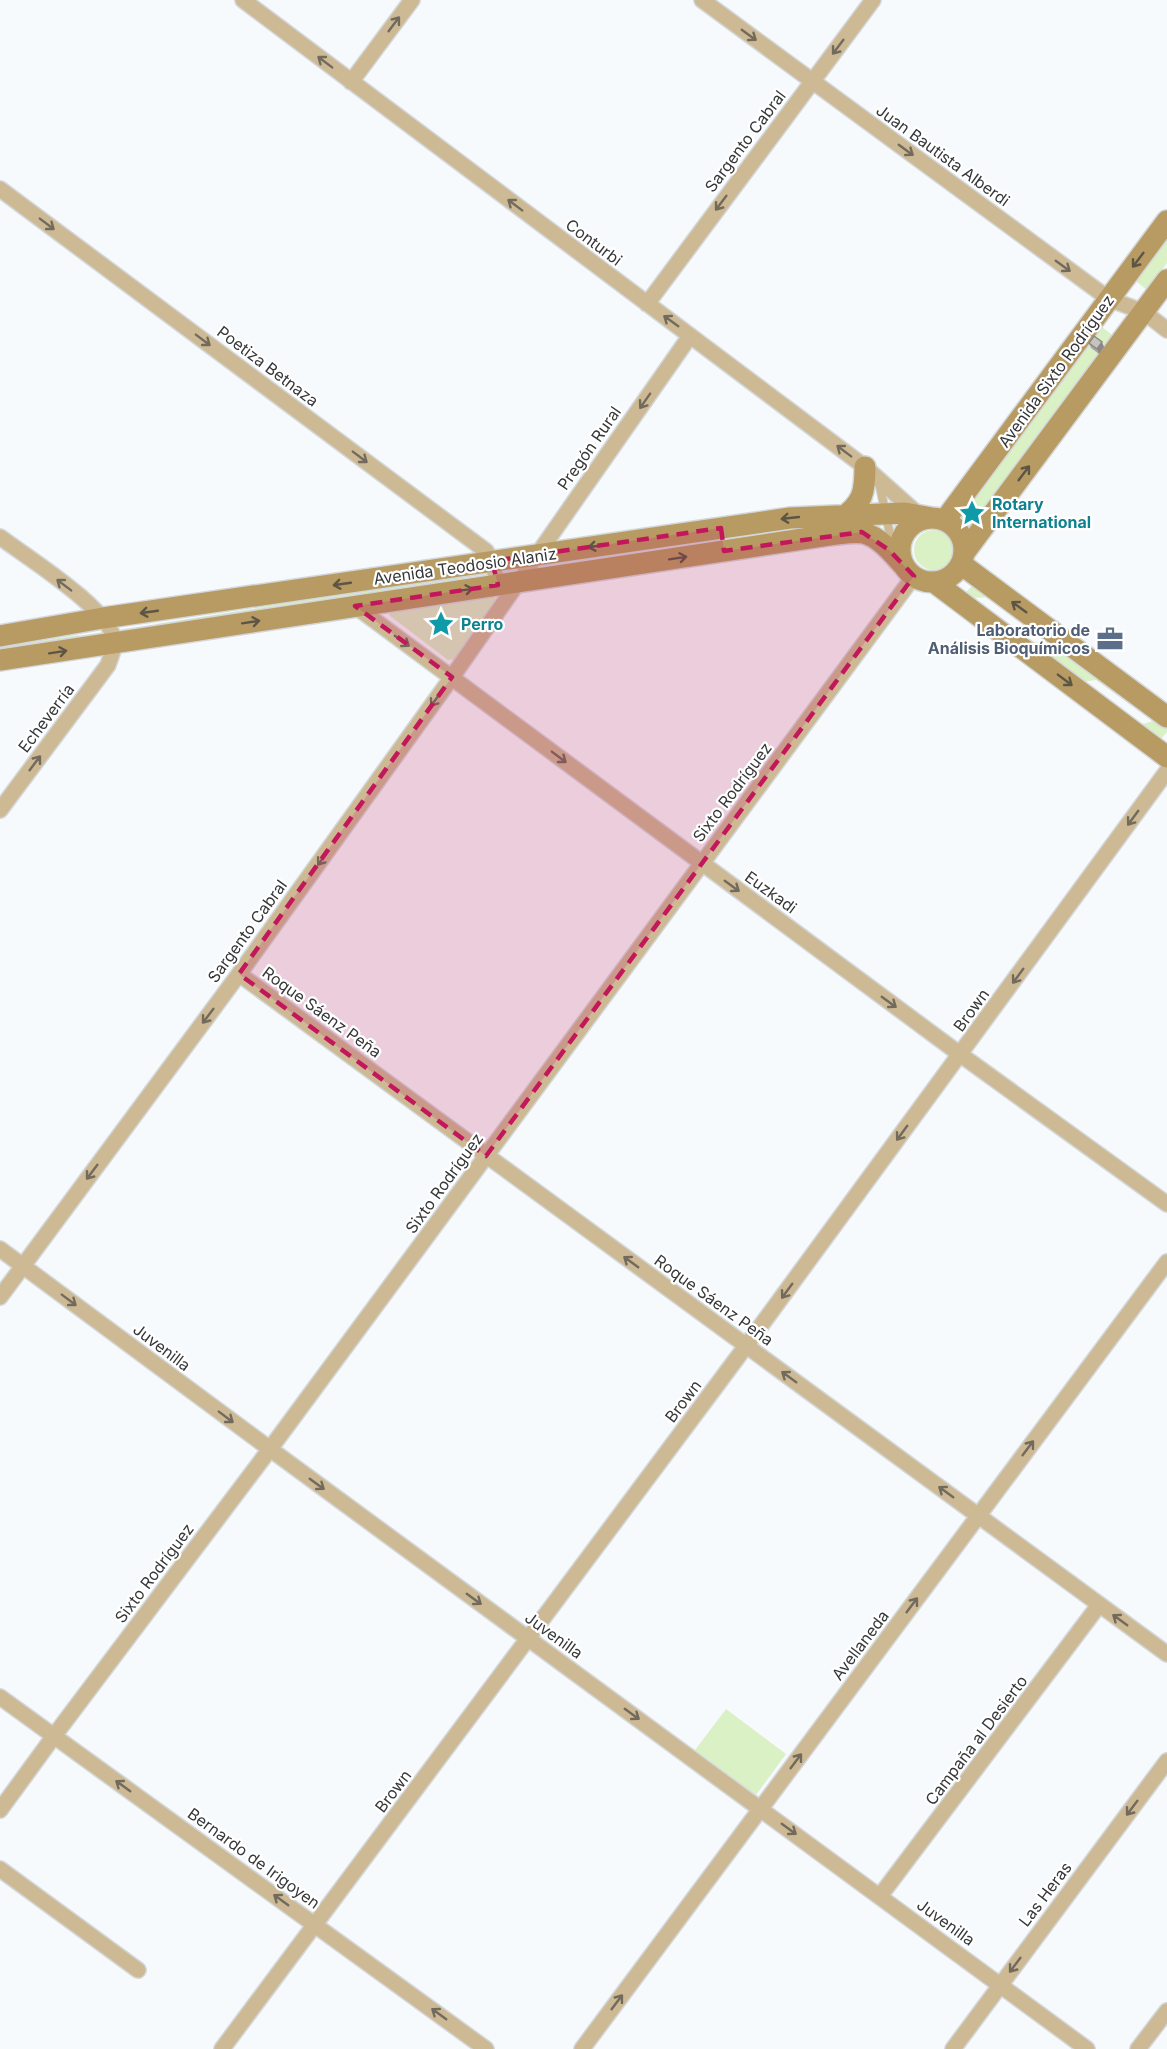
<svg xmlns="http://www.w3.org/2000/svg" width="1167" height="2049" viewBox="0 0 1167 2049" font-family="Inter,sans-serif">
<rect width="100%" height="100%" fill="#f6fafd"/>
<path fill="#daf1c6" d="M1167,232V263L1147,290L1132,278Z
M1102,327L1116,338L972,529L957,518Z
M914 550a20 20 0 1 1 40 0a20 20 0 1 1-40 0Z
M701,541V545L552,568L551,564Z
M471,574V578L157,628L156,624Z
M974,584L991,597L974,598L1033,642L1053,643L1167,727V732L1160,740L1139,725L1153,721L1096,680L1081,682L963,595Z
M494,591L496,603L456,659L448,660L389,615L393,607Z
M79,635V638L0,650V647Z
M726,1709L786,1754L756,1795L695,1750Z"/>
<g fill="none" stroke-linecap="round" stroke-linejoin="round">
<g stroke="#d3d7da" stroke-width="10">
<path id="service" d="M879,482L892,544"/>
</g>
<g stroke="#d3d7da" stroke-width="18">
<path id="minor" d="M243,0L865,467L920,516
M702,0L1109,299L1144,312L1167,330
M351,82L412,0
M0,189L486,551L492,561L498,585
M647,304L873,0
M0,537C25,556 114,611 114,642C115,649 110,658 108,665L0,810
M355,606L961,1055L1167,1204
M239,974L1167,1654
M0,1249L270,1449L1087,2049
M0,1297L239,974L452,677L690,336
M0,1697L486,2049
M0,1810L54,1736L270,1449L914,576
M0,1869L138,1970
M880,1896L1099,1605
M222,2049L746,1346L1167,771
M582,2049L1167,1262
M953,2049L1167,1761
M1138,2049L1167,2011"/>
</g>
<g stroke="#d3d7da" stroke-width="24">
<path id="secondary" d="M842,518C863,503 865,492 865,467
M900 550a32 32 0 1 1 64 0a32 32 0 1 1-64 0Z
M945,520L1167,221
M964,553L1167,280
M961,564L1167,717
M934,582L1167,757
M0,636L103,618L790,518L905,513L932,518
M0,660L829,535C840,534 853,531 864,533C880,537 894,555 905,567"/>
</g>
<use href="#service" stroke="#cdba95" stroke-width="8"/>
<use href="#minor" stroke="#cdba95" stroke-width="15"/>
<use href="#secondary" stroke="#b79b62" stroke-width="21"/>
</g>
<path fill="#aba8a6" d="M1089,343L1104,347L1099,354L1091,348Z"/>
<path fill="#8b8887" d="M1102,342L1104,347L1099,354L1097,349Z"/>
<path fill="#c7c3c1" stroke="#8b8887" stroke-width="1.5" d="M1094,336L1102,342L1097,349L1089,343Z"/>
<defs><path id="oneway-shaft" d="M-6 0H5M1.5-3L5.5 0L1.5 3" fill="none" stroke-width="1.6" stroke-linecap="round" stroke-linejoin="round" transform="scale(1.5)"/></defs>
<g stroke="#726b5d">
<use href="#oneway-shaft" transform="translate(394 24) rotate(-53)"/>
<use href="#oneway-shaft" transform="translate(749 35) rotate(36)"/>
<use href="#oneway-shaft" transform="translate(838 47) rotate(127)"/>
<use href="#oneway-shaft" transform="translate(325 62) rotate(-143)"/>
<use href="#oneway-shaft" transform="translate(906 150) rotate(36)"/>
<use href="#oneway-shaft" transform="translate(721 203) rotate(127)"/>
<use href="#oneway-shaft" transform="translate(515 205) rotate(-143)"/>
<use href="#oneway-shaft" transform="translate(47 224) rotate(37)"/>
<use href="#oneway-shaft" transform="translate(1063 266) rotate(36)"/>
<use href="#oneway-shaft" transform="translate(671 321) rotate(-144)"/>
<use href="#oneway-shaft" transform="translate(203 340) rotate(37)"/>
<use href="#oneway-shaft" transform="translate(645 401) rotate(125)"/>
<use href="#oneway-shaft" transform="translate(844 451) rotate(-143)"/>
<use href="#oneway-shaft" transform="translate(360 457) rotate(37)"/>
<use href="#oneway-shaft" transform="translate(64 585) rotate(-143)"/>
<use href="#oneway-shaft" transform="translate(402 641) rotate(36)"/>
<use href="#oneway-shaft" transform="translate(436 699) rotate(126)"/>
<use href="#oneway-shaft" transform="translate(559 757) rotate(37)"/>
<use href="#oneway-shaft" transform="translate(35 763) rotate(-53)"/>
<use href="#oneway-shaft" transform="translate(1133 818) rotate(126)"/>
<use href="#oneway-shaft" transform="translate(323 858) rotate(126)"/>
<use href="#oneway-shaft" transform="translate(732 886) rotate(36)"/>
<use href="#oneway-shaft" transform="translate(1018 976) rotate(126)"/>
<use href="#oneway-shaft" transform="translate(889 1002) rotate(36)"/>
<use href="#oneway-shaft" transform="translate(208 1016) rotate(127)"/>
<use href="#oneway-shaft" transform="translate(902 1133) rotate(126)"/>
<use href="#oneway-shaft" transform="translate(92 1172) rotate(127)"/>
<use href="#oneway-shaft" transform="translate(631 1262) rotate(-144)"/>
<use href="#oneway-shaft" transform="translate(787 1291) rotate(126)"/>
<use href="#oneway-shaft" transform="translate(69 1300) rotate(37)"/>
<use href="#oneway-shaft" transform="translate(789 1377) rotate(-144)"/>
<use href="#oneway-shaft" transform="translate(226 1417) rotate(37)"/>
<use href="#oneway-shaft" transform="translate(1028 1448) rotate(-53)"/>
<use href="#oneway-shaft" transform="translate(317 1484) rotate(36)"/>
<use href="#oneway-shaft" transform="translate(946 1492) rotate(-144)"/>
<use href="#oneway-shaft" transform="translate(474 1599) rotate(36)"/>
<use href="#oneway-shaft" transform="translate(912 1605) rotate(-53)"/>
<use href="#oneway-shaft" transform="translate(1120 1620) rotate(-144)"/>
<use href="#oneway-shaft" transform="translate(632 1714) rotate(36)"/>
<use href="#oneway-shaft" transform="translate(796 1761) rotate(-53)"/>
<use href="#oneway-shaft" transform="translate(123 1786) rotate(-144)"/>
<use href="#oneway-shaft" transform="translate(1132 1808) rotate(127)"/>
<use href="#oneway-shaft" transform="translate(789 1829) rotate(36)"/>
<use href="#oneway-shaft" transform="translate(281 1900) rotate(-144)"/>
<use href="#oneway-shaft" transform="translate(1015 1965) rotate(127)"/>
<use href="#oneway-shaft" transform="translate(617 2002) rotate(-53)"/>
<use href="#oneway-shaft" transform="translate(439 2014) rotate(-144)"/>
</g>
<g stroke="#5d5545">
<use href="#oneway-shaft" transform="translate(1138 260) rotate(127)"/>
<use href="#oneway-shaft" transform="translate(1024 473) rotate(-53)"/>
<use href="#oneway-shaft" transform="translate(790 518) rotate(174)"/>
<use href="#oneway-shaft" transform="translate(597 546) rotate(172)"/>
<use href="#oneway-shaft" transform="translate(678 558) rotate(-9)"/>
<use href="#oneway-shaft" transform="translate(342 584) rotate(172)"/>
<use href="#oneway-shaft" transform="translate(464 590) rotate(-9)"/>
<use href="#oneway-shaft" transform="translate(1019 607) rotate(-144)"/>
<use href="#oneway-shaft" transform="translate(149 612) rotate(172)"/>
<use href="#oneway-shaft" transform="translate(251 622) rotate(-9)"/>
<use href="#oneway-shaft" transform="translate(58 652) rotate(-9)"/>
<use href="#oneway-shaft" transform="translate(1065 680) rotate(37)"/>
</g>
<path fill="#c2185b" fill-opacity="0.2" stroke="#c2185b" stroke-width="4.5" stroke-dasharray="12 8" stroke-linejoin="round" d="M721,528L724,551L862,532L889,550L914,576L486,1156L239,974L452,677L355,606L498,585L492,561Z"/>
<defs>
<g id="sight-bare" transform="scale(2.07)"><path d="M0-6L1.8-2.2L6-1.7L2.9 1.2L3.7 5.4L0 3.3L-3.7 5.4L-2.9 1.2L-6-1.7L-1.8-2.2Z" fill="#0f9aa8" stroke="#fff" stroke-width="2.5" paint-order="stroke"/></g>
<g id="office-bare" transform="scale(2.07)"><path d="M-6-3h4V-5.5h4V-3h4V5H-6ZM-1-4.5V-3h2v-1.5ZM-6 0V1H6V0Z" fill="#5c6f8a" stroke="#fff" stroke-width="2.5" paint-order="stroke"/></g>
</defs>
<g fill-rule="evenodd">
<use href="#sight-bare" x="972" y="513"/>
<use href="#sight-bare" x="441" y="624"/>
<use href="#office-bare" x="1110" y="639"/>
</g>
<g text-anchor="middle" stroke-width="4.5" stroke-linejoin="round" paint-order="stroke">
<g font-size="16" fill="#363738" stroke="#fff">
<text transform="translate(745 141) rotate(-53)" y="6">Sargento Cabral</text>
<text transform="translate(943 155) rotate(36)" y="6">Juan Bautista Alberdi</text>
<text transform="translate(594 242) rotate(37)" y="6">Conturbi</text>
<text transform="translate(268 366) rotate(37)" y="6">Poetiza Betnaza</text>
<text transform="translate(1056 371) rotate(-54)" y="6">Avenida Sixto Rodríguez</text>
<text transform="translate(589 448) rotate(-55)" y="6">Pregón Rural</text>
<text transform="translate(465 566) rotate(-8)" y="6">Avenida Teodosio Alaniz</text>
<text transform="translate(46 718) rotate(-53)" y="6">Echeverría</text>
<text transform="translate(732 792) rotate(-53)" y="6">Sixto Rodríguez</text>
<text transform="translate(771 892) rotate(36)" y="6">Euzkadi</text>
<text transform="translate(247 931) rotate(-54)" y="6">Sargento Cabral</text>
<text transform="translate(971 1010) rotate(-54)" y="6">Brown</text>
<text transform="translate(322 1012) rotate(36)" y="6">Roque Sáenz Peña</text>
<text transform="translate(444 1183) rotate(-54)" y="6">Sixto Rodríguez</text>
<text transform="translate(714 1300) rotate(36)" y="6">Roque Sáenz Peña</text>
<text transform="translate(162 1347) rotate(37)" y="6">Juvenilla</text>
<text transform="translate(683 1401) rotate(-53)" y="6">Brown</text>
<text transform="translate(154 1573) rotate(-53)" y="6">Sixto Rodríguez</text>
<text transform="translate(554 1635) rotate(36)" y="6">Juvenilla</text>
<text transform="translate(860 1645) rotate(-53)" y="6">Avellaneda</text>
<text transform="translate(976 1740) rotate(-53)" y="6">Campaña al Desierto</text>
<text transform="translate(393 1791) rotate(-53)" y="6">Brown</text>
<text transform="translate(254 1858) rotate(36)" y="6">Bernardo de Irigoyen</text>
<text transform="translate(1045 1894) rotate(-53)" y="6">Las Heras</text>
<text transform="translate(946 1922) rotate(36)" y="6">Juvenilla</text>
</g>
<g font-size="16" font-weight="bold" fill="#0d838f" stroke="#fff" text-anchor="start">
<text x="992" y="510">Rotary<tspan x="992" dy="18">International</tspan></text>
<text x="461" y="630">Perro</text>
</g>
<g font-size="16" font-weight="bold" fill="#4e5e75" stroke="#fff" text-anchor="end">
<text x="1090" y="636">Laboratorio de<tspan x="1090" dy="18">Análisis Bioquímicos</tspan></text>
</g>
</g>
</svg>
